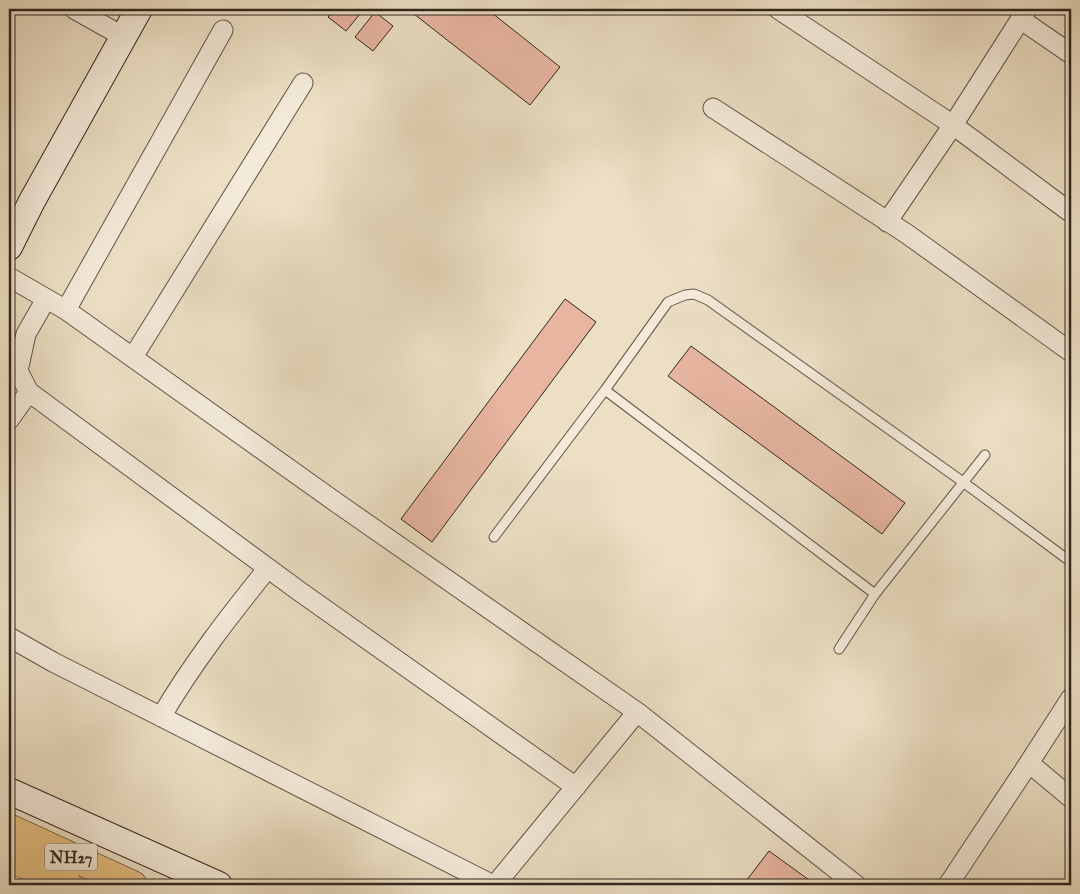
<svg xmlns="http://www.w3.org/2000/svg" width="1080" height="894" viewBox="0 0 1080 894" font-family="'IM FELL English',serif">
<rect width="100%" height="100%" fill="#ecdfc4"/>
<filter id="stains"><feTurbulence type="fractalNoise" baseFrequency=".004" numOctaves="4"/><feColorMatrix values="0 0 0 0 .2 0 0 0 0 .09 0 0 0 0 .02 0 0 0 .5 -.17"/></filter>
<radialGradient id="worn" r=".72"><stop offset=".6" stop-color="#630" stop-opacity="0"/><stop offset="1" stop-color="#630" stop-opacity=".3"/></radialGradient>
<path fill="#e7b5a0" stroke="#31271e" d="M335,9H364L346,31L328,17Z
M418,9H487L560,67L530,105L414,14Z
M375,12L393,26L373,51L355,37Z
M565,299L596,322L432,542L401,519Z
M691,346L905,503L882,534L668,376Z
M769,851L816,885H743Z"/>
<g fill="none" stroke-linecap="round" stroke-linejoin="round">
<g stroke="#605548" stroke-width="11">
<path id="lane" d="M605,390L875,594
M494,537L605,390L668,302L685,295L694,294L708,300L963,482L1071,562
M839,649L875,594L985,455"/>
</g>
<g stroke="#605548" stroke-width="21">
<path id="street" d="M74,9L124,37
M778,9L953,125L1070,212
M1020,19L1071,54
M713,108L907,234L1071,352
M887,222L953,125L1027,9
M9,277L66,310L337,503L637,712L856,885
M66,310L223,30
M133,357L303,83
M29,392L18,371L26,334L46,299
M9,420L29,392L299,591L576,787
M9,637L53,662L493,885
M1071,698L1029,763L1071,798
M161,717C192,664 230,615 268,568
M495,885L637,712
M948,885L1029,763"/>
</g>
<g stroke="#31271e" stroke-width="28">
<path id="secondary" d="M9,247L32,201L139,9
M9,791L219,885"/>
</g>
<g stroke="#31271e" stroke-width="29">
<path id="highway" d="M9,828L133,885
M9,857L68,885"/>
</g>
<use href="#lane" stroke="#f3ead9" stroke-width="9"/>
<use href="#street" stroke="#f3ead9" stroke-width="19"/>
<use href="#secondary" stroke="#f3ead9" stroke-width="26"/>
<use href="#highway" stroke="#e6c082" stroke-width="28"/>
</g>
<g text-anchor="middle" stroke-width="5" stroke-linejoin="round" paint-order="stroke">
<rect fill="#f3ead9" stroke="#6b6256" stroke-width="1" x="45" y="843.5" width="52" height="27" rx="4"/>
<g font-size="16" font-weight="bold" fill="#31271e">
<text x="71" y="863">NH27</text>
</g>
</g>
<rect width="1080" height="894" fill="none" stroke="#ecdfc4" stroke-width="30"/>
<rect x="10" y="10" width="1060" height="874" fill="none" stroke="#31271e" stroke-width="2.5"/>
<rect x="15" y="15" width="1050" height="864" fill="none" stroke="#31271e"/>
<rect width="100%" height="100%" filter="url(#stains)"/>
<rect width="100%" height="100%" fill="url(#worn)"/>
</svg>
